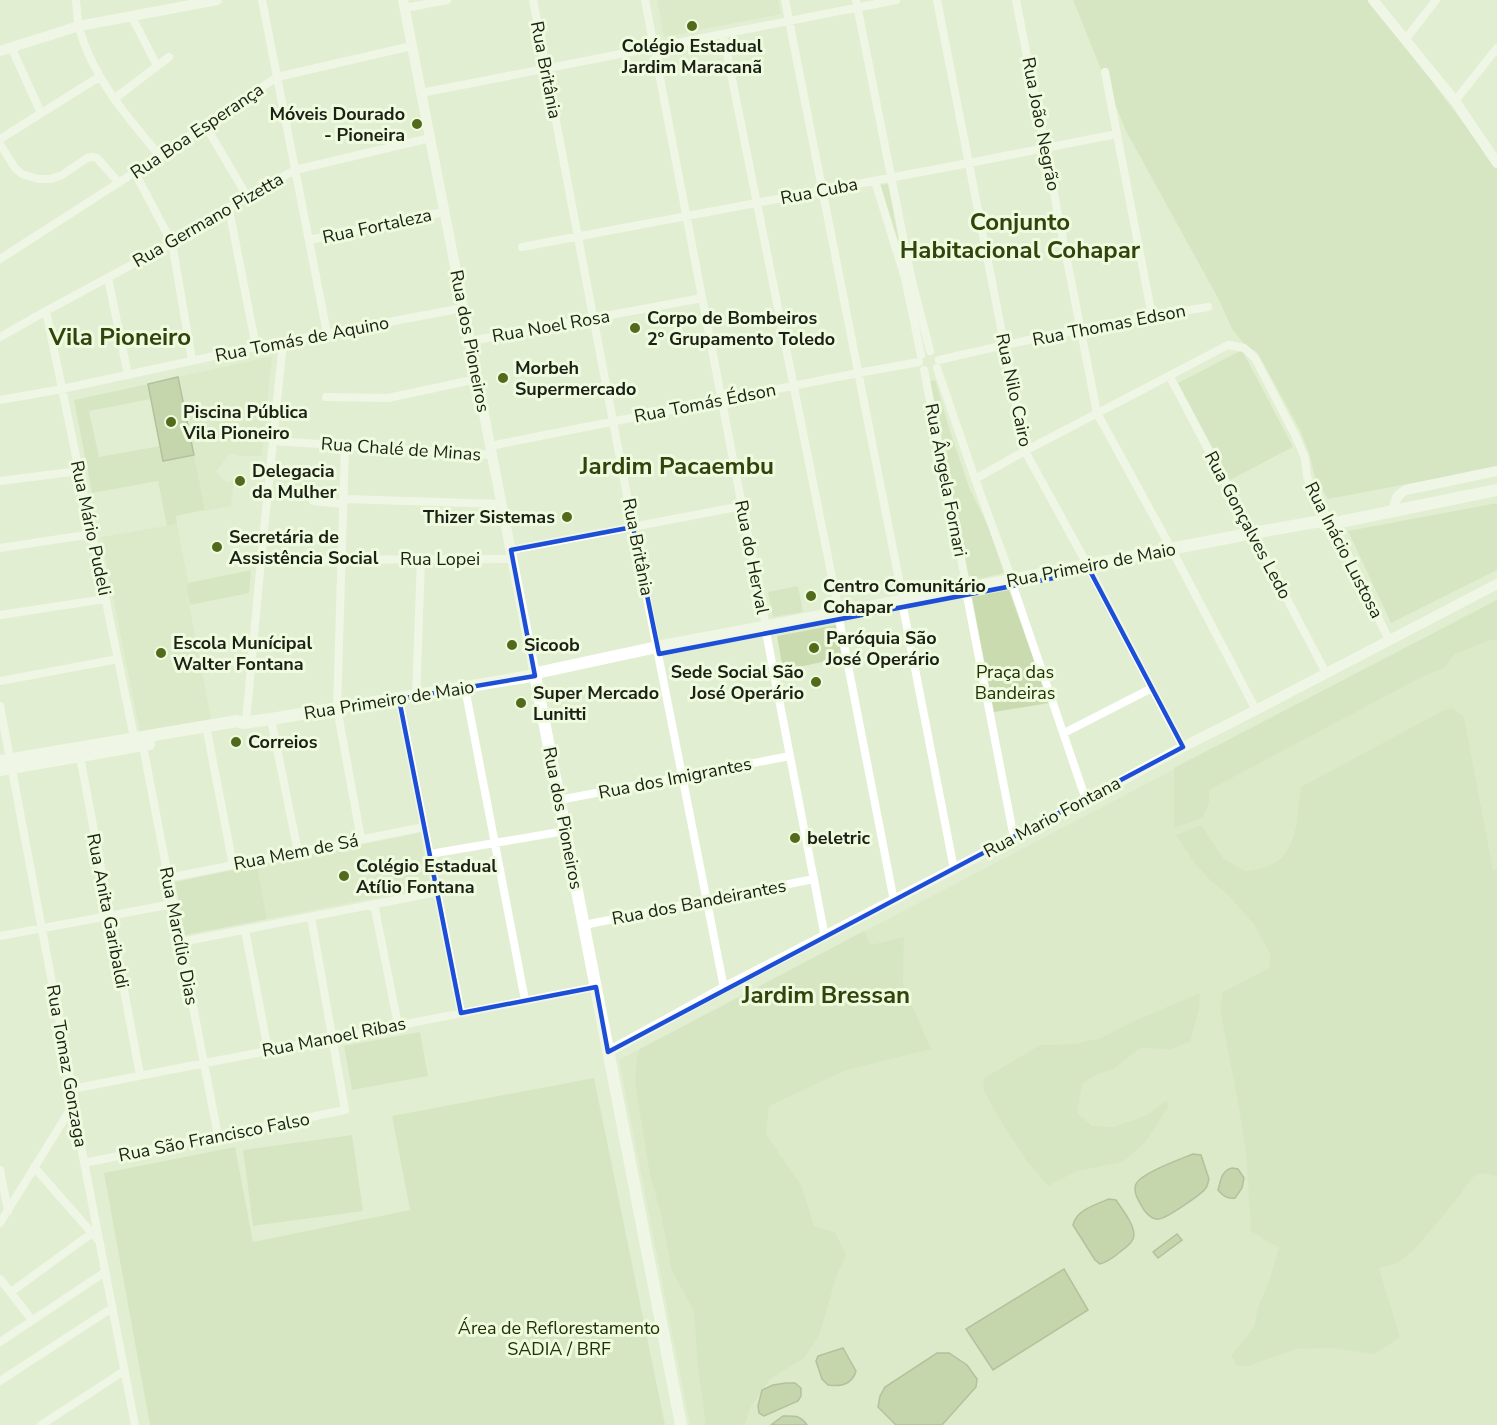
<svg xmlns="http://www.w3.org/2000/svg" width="1497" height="1425" viewBox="0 0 1497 1425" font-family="'Nunito Sans',sans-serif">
<rect width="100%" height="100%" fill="#e1eed1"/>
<path fill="#d5e4c0" d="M657,0H778L781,14L664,37Z
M272,356L262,456H240L230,453L216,472L227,483L234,479L231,506L205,511L178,377Z
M177,524L189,587L186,588L211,719L140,733L101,537Z
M1497,600V1425H690L619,1060Z
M420,833L430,887L267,919L257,865Z"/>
<path fill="#cadcaf" d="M1073,0H1371L1497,168V467L1328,499L1315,477L1309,453L1300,430L1257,352L1245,345L1232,329L1219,300L1126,131Z
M888,184L900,248L878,185Z
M1242,350L1293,447L1230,480L1178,383Z
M935,380L950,431L969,487L988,526L1004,573L968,581L927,382Z
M148,384L151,399L89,411L99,457L160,446L163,460L194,455L205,510L176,516L177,524L167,526L158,481L92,493L74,400Z
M1497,503V570L1391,623L1348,531Z
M251,570L249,593L190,605L186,587L188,586V583Z
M798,586L803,612L773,617L768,592Z
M1009,590L1049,703L994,712L972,597Z
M1497,600V641L1492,639L1455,654L1445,667L1416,680L1209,790V802L1203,818L1174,828V768Z
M836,625L842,658L783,670L777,636Z
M1452,708L1464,717L1493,870L1497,869V1176L1482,1173L1473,1177L1450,1208L1414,1250L1398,1263L1379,1268L1400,1337L1375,1354L1333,1348L1297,1349L1262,1361L1249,1366H1237L1231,1356L1254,1327L1258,1308L1270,1278L1279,1247L1268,1242L1251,1231L1246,1153L1239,1108L1220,1009L1223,992L1269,968L1271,955L1253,923L1227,894L1211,881L1196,865L1176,835L1201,825L1223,858L1245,871C1252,870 1261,869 1268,866C1300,854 1296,814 1301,787L1444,710Z
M257,865L267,919L185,935L175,882Z
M864,931L871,945L904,937L903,984L931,1049L846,1070L769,1106L766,1134L802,1187L814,1226L835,1232L846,1255L837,1275L819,1336L804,1358L770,1379L750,1408L745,1425H706L698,1370L694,1311L672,1271L660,1210L650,1175L635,1083L637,1057L640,1049Z
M1200,993L1199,1009L1190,1042L1170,1049L1141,1048L1113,1069L1095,1075L1082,1084L1077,1113L1092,1126L1113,1127L1147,1115L1167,1100L1168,1107L1145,1143L1123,1162L1077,1171L1048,1186L1026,1160L1005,1128L984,1091L983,1079L1040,1045L1075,1044L1101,1038L1136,1020Z
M420,1032L428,1076L352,1090L344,1046Z
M594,1078L665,1425H150L104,1173L235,1147L253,1242L410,1210L392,1116Z
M352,1135L363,1211L253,1226L243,1150Z"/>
<path fill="#a2b97e" stroke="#7a8b5f" stroke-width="1.5" d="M178,377L194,455L163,461L148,384Z
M1193,1154L1201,1155L1209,1179C1208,1182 1208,1185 1206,1188C1202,1194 1167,1218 1159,1219C1153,1220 1147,1214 1144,1210C1140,1203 1132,1192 1136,1184C1141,1173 1181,1159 1193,1154Z
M1232,1168L1238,1169L1244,1178L1242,1188L1235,1198C1227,1199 1223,1196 1218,1190C1221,1180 1221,1171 1232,1168Z
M1109,1199L1116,1200C1121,1208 1138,1228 1133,1239C1131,1244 1124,1249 1120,1252C1114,1257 1108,1262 1100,1264L1095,1260L1073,1225C1076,1210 1097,1204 1109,1199Z
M1177,1234L1182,1240L1158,1258L1153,1252Z
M1064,1269L1088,1310L993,1370L966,1329Z
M843,1348L856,1371C852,1385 841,1387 828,1385L822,1379L816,1361L818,1356Z
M937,1353H949L967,1365L977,1379L976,1387L942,1425H896L878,1407L880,1396L885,1387Z
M786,1383H795L801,1388V1396L798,1401L764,1416L759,1413L758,1406L762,1390L773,1385Z
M783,1416C795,1416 800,1415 807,1425H771Z"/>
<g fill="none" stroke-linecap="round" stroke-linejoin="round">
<path stroke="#fff" stroke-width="8" d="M76,0C77,9 77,19 79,28C93,78 127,117 160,156
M262,0L327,333
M533,0L633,527L724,988
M645,0L742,506L766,626V632L825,937
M785,0L903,600V607L954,869
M856,0L911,277L930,351
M937,0L1025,451L1088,566L1183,747
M1016,0L1097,413L1172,550L1256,710
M405,8L447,0
M132,17L157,66
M723,34L839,612V619L894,901
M1405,40L1436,0
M11,47L41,113
M1105,72L1152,316
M421,93L896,0
M114,99L169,57
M1455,101L1497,48
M205,125L247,196
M0,139L99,77
M0,144L15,168L22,174L38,179H51L62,175L87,158L92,157L97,158L119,183
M135,173L172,243L192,360
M875,181L905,278L921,355
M229,209L256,347
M309,240L444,212
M522,247L969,163L1117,134
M0,259L160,156L277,77L412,46
M108,278L128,375
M46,311L135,742
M0,337L46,311L172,243L247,196L295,170L430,138
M470,341L702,298
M939,360C1028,339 1118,321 1208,307
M937,368L975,479L1012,580L1013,586L1086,800
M924,370L967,589V596L1014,838
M1170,377L1326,673
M326,397L388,398L477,379
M0,400L62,389L256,347L463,308
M273,441L492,455
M345,446L337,708L361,839
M490,446L858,373L919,362
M975,479L1025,451L1228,345L1244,348L1255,358L1296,437L1305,458L1307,477L1324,512L1332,522L1389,640
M0,481L79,471
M343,499L502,504
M313,501L343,504
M0,548L92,534
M511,550L742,506
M261,560L512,559
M0,615L105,599
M0,681L118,659
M465,688L525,1000
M416,696L421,559
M399,699L461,1013
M0,706L72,1089L74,1097L73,1105L135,1425
M271,719L298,852
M246,722L261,560L283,342
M206,726L233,865
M1064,733L1152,688
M142,741L218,1136
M79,751L140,1075
M559,800L790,756
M430,854L565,831
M168,878L424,827
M374,904L398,1025
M584,925L814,879
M245,930L268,1050
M0,936L173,904
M181,942L437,892
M72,1089L596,987
M84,1163L345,1110L311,917
M34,1167L99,1241
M0,1170L8,1211
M0,1223L73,1105
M0,1279L32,1320
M11,1292L92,1233
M0,1342L105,1272
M0,1381L112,1308
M41,1425L124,1371"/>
<path stroke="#fff" stroke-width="10" d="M403,0L535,675
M1373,0L1455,101L1497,163
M0,51L79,26L217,0
M1395,510C1394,500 1397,495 1406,490L1497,471
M608,1052L724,988L1086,800L1183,747L1256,710L1497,584"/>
<path stroke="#fff" stroke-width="12" d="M1325,525L1497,490
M535,675L681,1425
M0,761L237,721L243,723L271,719L525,677L535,675L541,672L657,647L990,584L1253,533L1315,522H1332
M0,770L149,744"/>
</g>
<path d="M0 0H1497V1425H0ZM633,527L659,654L1090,571L1183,747L608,1052L596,987L461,1013L399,699L535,676L511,550Z" fill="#e1eed1" fill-opacity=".55" fill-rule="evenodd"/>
<path fill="none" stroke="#1d4ed8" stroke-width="4.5" stroke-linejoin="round" d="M633,527L659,654L1090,571L1183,747L608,1052L596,987L461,1013L399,699L535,676L511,550Z"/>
<g fill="#516a1b" stroke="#effbde" stroke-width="2">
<circle cx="692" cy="26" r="6"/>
<circle cx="417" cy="124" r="6"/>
<circle cx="635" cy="328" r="6"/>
<circle cx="503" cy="378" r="6"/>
<circle cx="171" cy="422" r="6"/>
<circle cx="240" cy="481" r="6"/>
<circle cx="567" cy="517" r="6"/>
<circle cx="217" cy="547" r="6"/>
<circle cx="811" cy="596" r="6"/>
<circle cx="512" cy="645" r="6"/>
<circle cx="814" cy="648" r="6"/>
<circle cx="161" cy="653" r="6"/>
<circle cx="816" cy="682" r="6"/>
<circle cx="521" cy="703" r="6"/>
<circle cx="236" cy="742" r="6"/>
<circle cx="795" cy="838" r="6"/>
<circle cx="344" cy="876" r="6"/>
</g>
<g text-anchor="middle" stroke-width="6" stroke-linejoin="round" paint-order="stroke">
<g font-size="18" font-weight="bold" fill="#1c2016" stroke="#effbde" text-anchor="start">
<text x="692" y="52" text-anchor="middle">Colégio Estadual<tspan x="692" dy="21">Jardim Maracanã</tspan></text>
<text x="405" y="120" text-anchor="end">Móveis Dourado<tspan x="405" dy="21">- Pioneira</tspan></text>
<text x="647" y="324">Corpo de Bombeiros<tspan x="647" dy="21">2º Grupamento Toledo</tspan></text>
<text x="515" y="374">Morbeh<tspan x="515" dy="21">Supermercado</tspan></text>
<text x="183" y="418">Piscina Pública<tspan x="183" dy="21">Vila Pioneiro</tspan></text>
<text x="252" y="477">Delegacia<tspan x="252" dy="21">da Mulher</tspan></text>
<text x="555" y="523" text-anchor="end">Thizer Sistemas</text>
<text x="229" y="543">Secretária de<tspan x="229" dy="21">Assistência Social</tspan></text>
<text x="823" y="592">Centro Comunitário<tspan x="823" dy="21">Cohapar</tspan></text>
<text x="826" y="644">Paróquia São<tspan x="826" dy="21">José Operário</tspan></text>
<text x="173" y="649">Escola Munícipal<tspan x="173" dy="21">Walter Fontana</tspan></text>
<text x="524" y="651">Sicoob</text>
<text x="804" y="678" text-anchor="end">Sede Social São<tspan x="804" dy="21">José Operário</tspan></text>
<text x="533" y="699">Super Mercado<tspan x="533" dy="21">Lunitti</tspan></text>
<text x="248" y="748">Correios</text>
<text x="807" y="844">beletric</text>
<text x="356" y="872">Colégio Estadual<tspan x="356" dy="21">Atílio Fontana</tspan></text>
</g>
<g font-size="18" fill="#1c2016" stroke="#effbde">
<text transform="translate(546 70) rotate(79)" y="6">Rua Britânia</text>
<text transform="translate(1041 124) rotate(79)" y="6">Rua João Negrão</text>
<text transform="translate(197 131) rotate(-34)" y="6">Rua Boa Esperança</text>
<text transform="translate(819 191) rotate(-11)" y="6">Rua Cuba</text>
<text transform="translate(208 220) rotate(-30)" y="6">Rua Germano Pizetta</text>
<text transform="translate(377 226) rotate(-12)" y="6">Rua Fortaleza</text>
<text transform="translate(1109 325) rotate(-11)" y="6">Rua Thomas Edson</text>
<text transform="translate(551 326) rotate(-10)" y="6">Rua Noel Rosa</text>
<text transform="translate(302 339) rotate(-11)" y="6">Rua Tomás de Aquino</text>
<text transform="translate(470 341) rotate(79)" y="6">Rua dos Pioneiros</text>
<text transform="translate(1014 390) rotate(78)" y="6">Rua Nilo Cairo</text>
<text transform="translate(705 403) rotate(-11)" y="6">Rua Tomás Édson</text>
<text transform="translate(401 449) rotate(4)" y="6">Rua Chalé de Minas</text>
<text transform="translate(946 480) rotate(79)" y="6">Rua Ângela Fornari</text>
<text transform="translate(1248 525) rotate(62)" y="6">Rua Gonçalves Ledo</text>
<text transform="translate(91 528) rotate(78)" y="6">Rua Mário Pudeli</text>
<text transform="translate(638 547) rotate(79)" y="6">Rua Britânia</text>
<text transform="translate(1344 550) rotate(63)" y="6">Rua Inácio Lustosa</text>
<text transform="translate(752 557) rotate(79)" y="6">Rua do Herval</text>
<text x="440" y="565">Rua Lopei</text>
<text transform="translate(1091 565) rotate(-11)" y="6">Rua Primeiro de Maio</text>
<text transform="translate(389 700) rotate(-9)" y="6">Rua Primeiro de Maio</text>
<text transform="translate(675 778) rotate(-11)" y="6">Rua dos Imigrantes</text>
<text transform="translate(1052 817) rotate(-28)" y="6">Rua Mario Fontana</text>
<text transform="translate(563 818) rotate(79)" y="6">Rua dos Pioneiros</text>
<text transform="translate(296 852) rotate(-11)" y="6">Rua Mem de Sá</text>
<text transform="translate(699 902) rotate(-11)" y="6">Rua dos Bandeirantes</text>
<text transform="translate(108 911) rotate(79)" y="6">Rua Anita Garibaldi</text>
<text transform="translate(179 936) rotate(79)" y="6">Rua Marcílio Dias</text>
<text transform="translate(334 1037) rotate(-11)" y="6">Rua Manoel Ribas</text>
<text transform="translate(67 1066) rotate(80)" y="6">Rua Tomaz Gonzaga</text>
<text transform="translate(214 1137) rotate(-11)" y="6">Rua São Francisco Falso</text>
</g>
<g font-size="18" fill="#223003" stroke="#effbde">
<text x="1015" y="678">Praça das<tspan x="1015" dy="21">Bandeiras</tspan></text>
<text x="559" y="1334">Área de Reflorestamento<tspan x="559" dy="21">SADIA / BRF</tspan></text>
</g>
<g font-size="24" font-weight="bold" fill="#32430c" stroke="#effbde">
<text x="1020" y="230">Conjunto<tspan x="1020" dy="28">Habitacional Cohapar</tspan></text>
<text x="120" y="345">Vila Pioneiro</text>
<text x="677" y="474">Jardim Pacaembu</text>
<text x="826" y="1003">Jardim Bressan</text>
</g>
</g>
</svg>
